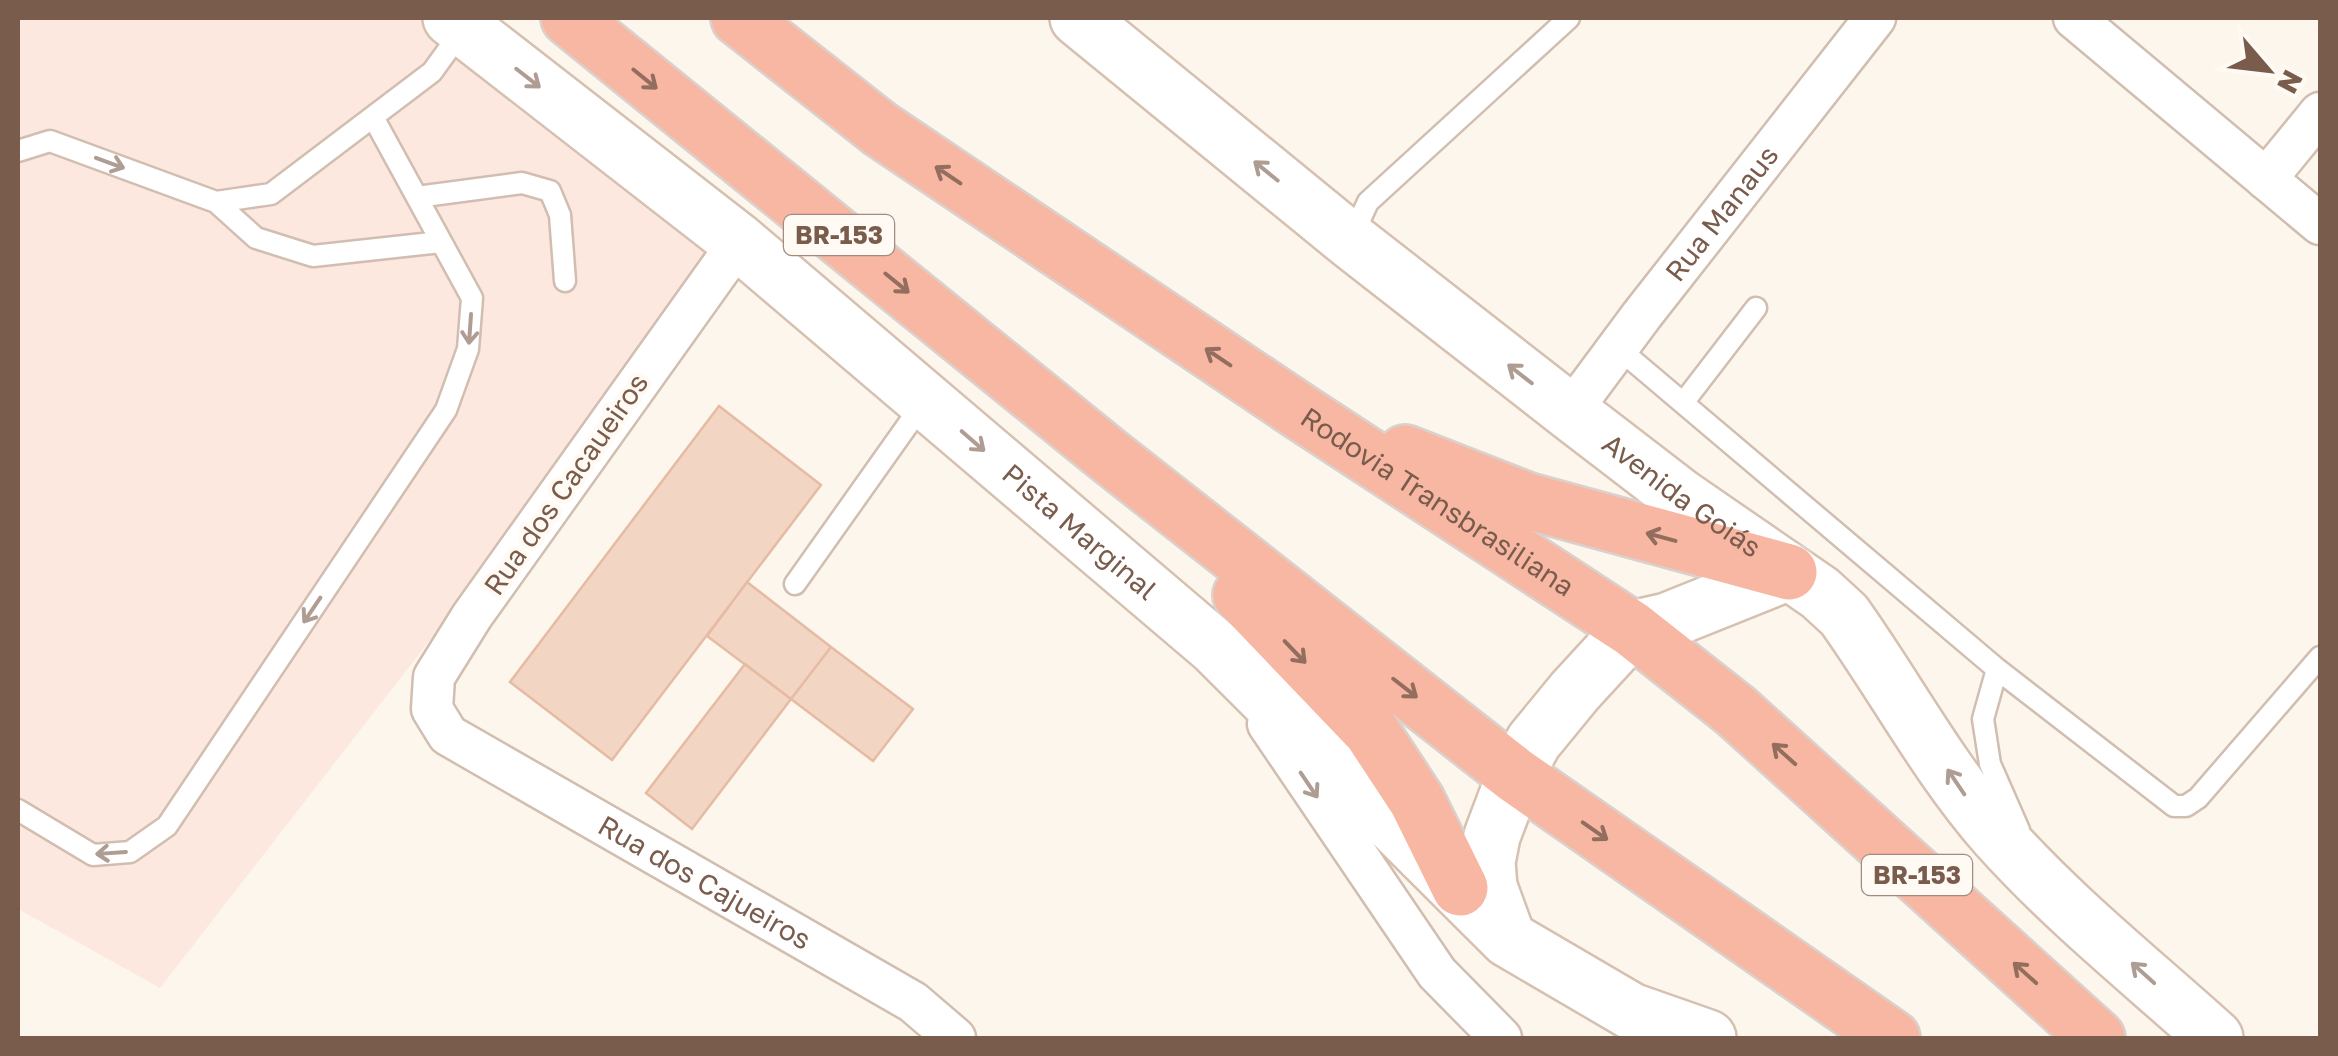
<svg xmlns="http://www.w3.org/2000/svg" width="2338" height="1056" viewBox="0 0 2338 1056" font-family="'Golos Text',sans-serif">
<rect width="100%" height="100%" fill="#fdf6ec"/>
<path fill="#fde8e0" d="M18,18H427L739,242L160,988L18,909Z"/>
<path fill="#f3d5c3" stroke="#e6bba3" stroke-width="2.5" d="M719,406L821,485L612,760L510,682Z
M747,582L831,647L791,699L707,636Z
M831,647L913,709L873,761L791,699Z
M745,664L791,699L692,829L646,793Z"/>
<g fill="none" stroke-linecap="round" stroke-linejoin="round">
<g stroke="#d1beb0" stroke-width="25">
<path id="service" d="M18,151L50,141L216,202L271,194L432,72L461,32
M417,197L522,183L550,191L560,215L565,281
M216,202L256,238L313,256L441,242
M1351,239L1368,202L1569,18
M1618,348L1997,669L2174,806H2186L2198,798L2320,657
M1683,403L1756,308
M795,584L924,402
M1997,669L1983,719L1990,764L2019,830
M18,810L93,855L130,852L167,826L446,410L468,349L472,298L373,117"/>
</g>
<g stroke="#d1beb0" stroke-width="45">
<g id="minor">
<path d="M2074,18L2320,224"/>
<path d="M2266,179L2320,113"/>
<path id="s1" d="M739,242L472,616L434,677L432,709L448,735L913,1002L955,1038"/>
<path id="s2" d="M1570,412L1642,315L1875,18"/>
<path d="M1268,724L1437,973L1501,1038"/>
</g>
</g>
<g stroke="#d6c0b0" stroke-width="60">
<g id="secondary">
<path id="s3" d="M451,18L739,242L1215,647L1508,939L1631,1011L1708,1038"/>
<path id="s4" d="M1078,18L1351,241L1570,412L1682,498L1820,593L1844,615C1896,688 1938,768 1997,835C2063,909 2142,972 2215,1038"/>
<path d="M1505,931L1489,887L1487,862L1492,836L1515,775L1534,741L1575,691L1632,629L1667,621L1789,572"/>
</g>
</g>
<g stroke="#dad1cd" stroke-width="60">
<g id="motorway">
<path d="M569,18L1108,455L1515,775L1892,1038"/>
<path id="s5" d="M739,18L880,129L1299,411L1632,629L1736,711L2097,1038"/>
<path d="M1405,453L1528,501L1789,572"/>
<path d="M1241,595L1371,731L1417,801L1460,888"/>
</g>
</g>
<use href="#service" stroke="#fff" stroke-width="20"/>
<use href="#minor" stroke="#fff" stroke-width="40"/>
<use href="#secondary" stroke="#fff" stroke-width="55"/>
<use href="#motorway" stroke="#f7b7a3" stroke-width="55"/>
</g>
<defs><path id="oneway-shaft" d="M-6 0H5M1.5-3L5.5 0L1.5 3" fill="none" stroke-width="1.6" stroke-linecap="round" stroke-linejoin="round" transform="scale(2.5)"/></defs>
<g stroke="#af9d94">
<use href="#oneway-shaft" transform="translate(528 78) rotate(38)"/>
<use href="#oneway-shaft" transform="translate(110 163) rotate(20)"/>
<use href="#oneway-shaft" transform="translate(1266 171) rotate(-141)"/>
<use href="#oneway-shaft" transform="translate(470 329) rotate(94)"/>
<use href="#oneway-shaft" transform="translate(1520 374) rotate(-142)"/>
<use href="#oneway-shaft" transform="translate(973 441) rotate(41)"/>
<use href="#oneway-shaft" transform="translate(312 610) rotate(124)"/>
<use href="#oneway-shaft" transform="translate(1956 782) rotate(-124)"/>
<use href="#oneway-shaft" transform="translate(1309 785) rotate(56)"/>
<use href="#oneway-shaft" transform="translate(111 853) rotate(176)"/>
<use href="#oneway-shaft" transform="translate(2143 973) rotate(-138)"/>
</g>
<g stroke="#936e5e">
<use href="#oneway-shaft" transform="translate(645 79) rotate(39)"/>
<use href="#oneway-shaft" transform="translate(948 175) rotate(-146)"/>
<use href="#oneway-shaft" transform="translate(897 283) rotate(39)"/>
<use href="#oneway-shaft" transform="translate(1218 357) rotate(-146)"/>
<use href="#oneway-shaft" transform="translate(1661 537) rotate(-165)"/>
<use href="#oneway-shaft" transform="translate(1295 652) rotate(46)"/>
<use href="#oneway-shaft" transform="translate(1405 688) rotate(38)"/>
<use href="#oneway-shaft" transform="translate(1784 754) rotate(-138)"/>
<use href="#oneway-shaft" transform="translate(1595 831) rotate(35)"/>
<use href="#oneway-shaft" transform="translate(2025 973) rotate(-138)"/>
</g>
<g text-anchor="middle" stroke-width="9" stroke-linejoin="round" paint-order="stroke">
<g fill="#fffaf3" stroke="#a28b7f" stroke-width="2.5">
<rect x="784" y="215" width="110" height="40" rx="8"/>
<rect x="1862" y="855" width="110" height="40" rx="8"/>
</g>
<g font-size="25" font-weight="bold" fill="#7a5c4d">
<text x="839" y="244">BR-153</text>
<text x="1917" y="884">BR-153</text>
</g>
<g font-size="28" fill="#7a5c4d" stroke="#fffaf3">
<text dy="10" stroke="none"><textPath href="#s2" startOffset="250">Rua Manaus</textPath></text>
<text transform="translate(566 484) rotate(-55)" y="10">Rua dos Cacaueiros</text>
<text dy="10" stroke="none"><textPath href="#s4" startOffset="770">Avenida Goiás</textPath></text>
<text dy="10" stroke="none"><textPath href="#s5" startOffset="850">Rodovia Transbrasiliana</textPath></text>
<text dy="10" stroke="none"><textPath href="#s3" startOffset="812">Pista Marginal</textPath></text>
<text dy="10" stroke="none"><textPath href="#s1" startOffset="890">Rua dos Cajueiros</textPath></text>
</g>
</g>
<rect width="2338" height="1056" fill="none" stroke="#7a5c4d" stroke-width="40"/>
<g transform="translate(2268 70) rotate(118)" stroke="#fffaf3" stroke-width="8" paint-order="stroke">
<path d="M0-8L18 38L0 25L-18 38Z" fill="#7a5c4d"/>
<text y="-15" font-size="28" font-weight="bold" text-anchor="middle" fill="#7a5c4d">N</text>
</g>
</svg>
